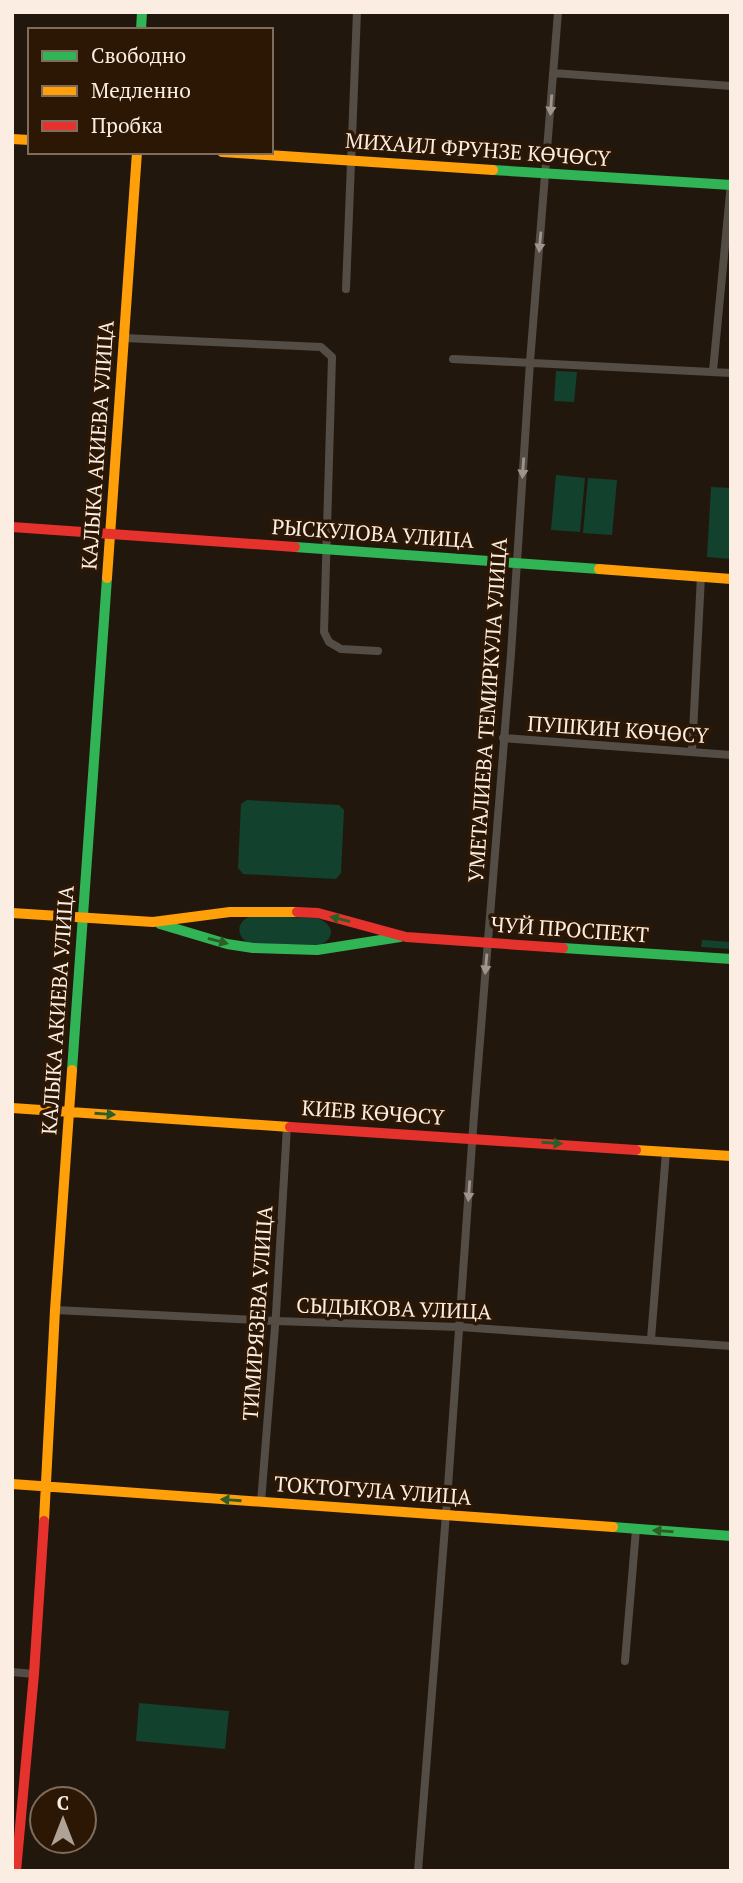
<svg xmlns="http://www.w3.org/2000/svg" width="743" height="1883" viewBox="0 0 743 1883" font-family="'PT Serif',serif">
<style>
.green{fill:#12422e}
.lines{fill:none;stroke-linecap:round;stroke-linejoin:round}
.street{stroke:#544d46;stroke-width:8}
.fast{stroke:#30b455;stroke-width:10}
.slow{stroke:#ff9f0a;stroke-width:10}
.jam{stroke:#e5322d;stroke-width:10}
.oneway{fill:#9f958c}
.oneway2{fill:#2d5e28}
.labels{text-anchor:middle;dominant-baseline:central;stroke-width:7;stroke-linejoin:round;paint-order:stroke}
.street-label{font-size:21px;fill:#fbede1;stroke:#2b1704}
</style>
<rect width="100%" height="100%" fill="#22170d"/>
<!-- green -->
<path class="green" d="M556,371L577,372L574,402L554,401Z
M556,475L585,478L580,532L551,530Z
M588,478L617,480L612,535L583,533Z
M711,487L731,488V559L707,557Z
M247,800L339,805L344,810L341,873L336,879L243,874L238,868L241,804Z
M251,916L317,918C333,924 337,937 320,945L248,943C235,935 237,921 251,916Z
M702,940L731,942V949L701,947Z
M139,1703L229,1711L225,1749L136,1741Z"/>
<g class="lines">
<!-- street -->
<path class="street" d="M553,73L731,86
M346,289L357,12
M124,338L321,347L332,357L324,632L329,642L341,649L378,651
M453,359L731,373
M713,371L731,183
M503,738L731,755
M692,752L701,576
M55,1310L275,1321L460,1327L731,1346
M651,1339L666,1152
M261,1502L276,1314L287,1126
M625,1661L636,1529
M12,1672L34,1674
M418,1871L447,1501L474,1115L511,654L530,362L558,12"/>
<!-- fast -->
<path class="fast" d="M141,30L142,12
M493,170L731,185
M295,547L599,569
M160,924L227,944L253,948L317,950L400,937
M563,948L731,959
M72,1070L107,578
M613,1527L731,1536"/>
<!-- slow -->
<path class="slow" d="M12,139L30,140
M222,152L493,170
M599,569L731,579
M107,578L137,152
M12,913L153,922L230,912H297
M12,1108L290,1127
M636,1150L731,1156
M12,1484L613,1527
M44,1521L55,1310L72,1070"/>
<!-- jam -->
<path class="jam" d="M12,527L295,547
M297,912L318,913L406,937L563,948
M290,1127L636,1150
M16,1871L34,1674L44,1521"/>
</g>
<!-- one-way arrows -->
<defs><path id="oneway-solid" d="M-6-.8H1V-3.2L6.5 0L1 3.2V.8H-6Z" transform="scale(1.75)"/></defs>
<g class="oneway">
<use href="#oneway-solid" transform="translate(551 105) rotate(94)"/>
<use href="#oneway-solid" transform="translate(540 242) rotate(95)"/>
<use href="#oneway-solid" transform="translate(523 468) rotate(94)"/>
<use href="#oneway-solid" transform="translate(486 964) rotate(95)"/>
<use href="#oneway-solid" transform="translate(469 1191) rotate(94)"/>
</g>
<g class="oneway2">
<use href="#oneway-solid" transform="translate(340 919) rotate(-166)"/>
<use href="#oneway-solid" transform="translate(218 941) rotate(15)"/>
<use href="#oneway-solid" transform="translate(105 1114) rotate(4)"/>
<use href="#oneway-solid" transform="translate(552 1143) rotate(4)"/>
<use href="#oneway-solid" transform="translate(231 1500) rotate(-176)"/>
<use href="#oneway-solid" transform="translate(663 1531) rotate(-176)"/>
</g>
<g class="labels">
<!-- street labels -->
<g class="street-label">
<text transform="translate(478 149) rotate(4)">МИХАИЛ ФРУНЗЕ КӨЧӨСҮ</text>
<text transform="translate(97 445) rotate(-86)">КАЛЫКА АКИЕВА УЛИЦА</text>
<text transform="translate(373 533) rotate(4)">РЫСКУЛОВА УЛИЦА</text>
<text transform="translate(487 710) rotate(-86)">УМЕТАЛИЕВА ТЕМИРКУЛА УЛИЦА</text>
<text transform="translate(618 729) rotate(4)">ПУШКИН КӨЧӨСҮ</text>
<text transform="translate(570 929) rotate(4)">ЧУЙ ПРОСПЕКТ</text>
<text transform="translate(57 1010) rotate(-86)">КАЛЫКА АКИЕВА УЛИЦА</text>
<text transform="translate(373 1112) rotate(4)">КИЕВ КӨЧӨСҮ</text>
<text transform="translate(394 1308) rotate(2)">СЫДЫКОВА УЛИЦА</text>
<text transform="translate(257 1313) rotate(-86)">ТИМИРЯЗЕВА УЛИЦА</text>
<text transform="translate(373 1490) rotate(4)">ТОКТОГУЛА УЛИЦА</text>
</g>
</g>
<!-- border -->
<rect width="743" height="1883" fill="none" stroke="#fbede1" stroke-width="28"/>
<!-- legend -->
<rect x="28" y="28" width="245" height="126" fill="#2b1704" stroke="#7e6d5c" stroke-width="2"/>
<rect x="42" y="51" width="35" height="10" fill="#30b455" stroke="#7e6d5c" stroke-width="2"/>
<text x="91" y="63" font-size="21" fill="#fbede1">Свободно</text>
<rect x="42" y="86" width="35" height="10" fill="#ff9f0a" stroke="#7e6d5c" stroke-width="2"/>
<text x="91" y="98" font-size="21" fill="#fbede1">Медленно</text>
<rect x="42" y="121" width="35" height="10" fill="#e5322d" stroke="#7e6d5c" stroke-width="2"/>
<text x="91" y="133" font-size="21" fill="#fbede1">Пробка</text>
<!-- north arrow -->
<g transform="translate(63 1820)"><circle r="33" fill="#2b1704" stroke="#7e6d5c" stroke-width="2"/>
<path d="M0-5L12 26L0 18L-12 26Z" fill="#afa297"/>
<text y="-10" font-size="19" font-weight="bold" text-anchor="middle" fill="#fbede1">С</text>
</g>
</svg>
